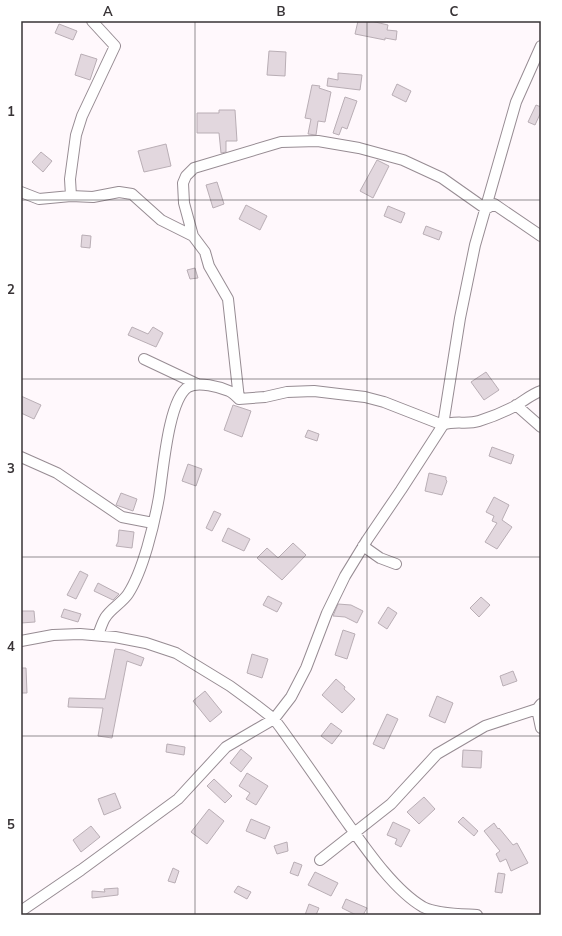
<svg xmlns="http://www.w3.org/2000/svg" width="562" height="936" viewBox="0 0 562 936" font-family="Mulish,sans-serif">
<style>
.building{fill:#e2d7de;stroke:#b9aeb5}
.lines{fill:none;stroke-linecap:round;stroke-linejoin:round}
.minor-casing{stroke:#978c93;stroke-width:12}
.minor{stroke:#fff;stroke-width:10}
.grid{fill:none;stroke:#383336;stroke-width:1;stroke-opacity:0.55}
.neatline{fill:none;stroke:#383336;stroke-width:1.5}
.grid-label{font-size:13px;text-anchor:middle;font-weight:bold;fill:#383336}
</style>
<rect width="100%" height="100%" fill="#fff8fc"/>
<!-- building -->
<path class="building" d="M358,21L370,22L371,21L388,25L387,30L397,31L396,40L385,38V40L355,34Z
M59,24L77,31L73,40L55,33Z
M269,51L286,52L285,76L267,75Z
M81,54L97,59L90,80L75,75Z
M338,73L362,75L360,90L327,86L328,78L338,80Z
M397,84L411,91L406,102L392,95Z
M312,85L320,86L319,88L331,92L325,122L318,121L316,135L308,134L311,119L305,118Z
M345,97L357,101L347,129L342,127L339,135L333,133Z
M536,105L541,107V112L535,125L528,122Z
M219,110H235L237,141H226V152L221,153L219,133H197V113H219Z
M166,144L171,166L144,172L138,151Z
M41,152L52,161L43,172L32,162Z
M377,160L389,166L373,198L360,191Z
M217,182L224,204L213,208L206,185Z
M246,205L267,216L260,230L239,219Z
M388,206L405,213L401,223L384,216Z
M426,226L442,232L439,240L423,234Z
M82,235L91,236L90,248L81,247Z
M195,268L198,278L190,279L187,270Z
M132,327L148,334L153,327L163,333L156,347L128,335Z
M486,372L499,390L484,400L471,382Z
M21,396L41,405L34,419L21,413Z
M233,405L251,411L242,437L224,430Z
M308,430L319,434L317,441L305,437Z
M492,447L514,455L511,464L489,456Z
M188,464L202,469L196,486L182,481Z
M429,473L446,477V480L447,481L442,495L425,491Z
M121,493L137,499L133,511L116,505Z
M494,497L509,505L502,520L512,527L497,549L485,542L497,523L492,521L494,516L486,512Z
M214,511L221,514L212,531L206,528Z
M228,528L250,539L244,551L222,541Z
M119,530L134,532L132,548L116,546L118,542Z
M293,543L306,555L282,580L257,558L267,548L278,558Z
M80,571L88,575L76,599L67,595Z
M98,583L119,594L113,600L94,591Z
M268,596L282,603L277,612L263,605Z
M481,597L490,605L479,617L470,608Z
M338,604L351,605L363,611L357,623L345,617L333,616Z
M388,607L397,613L387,629L378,623Z
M64,609L81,614L78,622L61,617Z
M21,611H34L35,622L21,623Z
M343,630L355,634L347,659L335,655Z
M115,649L123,650L144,658L141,666L127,661L112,738L98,736L103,708L68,707L69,698L105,699Z
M252,654L268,659L262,678L247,673Z
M21,668H26L27,693H21Z
M513,671L517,681L503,686L500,676Z
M336,679L345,687L344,689L355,699L342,713L322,695Z
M205,691L222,712L210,722L193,701Z
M437,696L453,703L445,723L429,716Z
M387,714L398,719L384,749L373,744Z
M331,723L342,731L332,744L321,736Z
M167,744L185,747L184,755L166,752Z
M241,749L252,758L241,772L230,763Z
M463,750L482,751L481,768L462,767Z
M247,773L268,786L256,805L246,799L250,793L239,786Z
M214,779L232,796L225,803L207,786Z
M115,793L121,808L104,815L98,799Z
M424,797L435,809L419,824L407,812Z
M209,809L224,821L207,844L191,832Z
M463,817L478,831L474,836L458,822Z
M251,819L270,827L265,839L246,831Z
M393,822L410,830L401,847L395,844L397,839L387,835Z
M494,823L498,829L499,828L513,845L517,843L528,863L511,871L506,859L500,862L496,854L500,851L484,831Z
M91,826L100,837L81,852L73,840Z
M287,842L288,851L277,854L274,846Z
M294,862L302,865L298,876L290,873Z
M173,868L179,871L175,883L168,881Z
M315,872L338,883L331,896L308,885Z
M498,873L505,874L502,893L495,892Z
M238,886L251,892L247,899L234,892Z
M118,888V895L92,898V891L105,892L104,889Z
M346,899L367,908L363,915H356L342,908Z
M309,904L319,908L316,915H305Z"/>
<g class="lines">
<defs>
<path id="minor" d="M21,192L39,199L71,196L93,197L119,192L132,194L161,220L193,236
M71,196L70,179L76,135L82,116L115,46L92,21
M144,359L197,384
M239,399L228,299L209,266L205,252L193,236L184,203L183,183L186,176L194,168L281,142L318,141L359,148L403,160L442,178L486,209L494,204L541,236
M516,405L541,427
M21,457L57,473L122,517L153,523
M363,546L380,558L396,564
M98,635C100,630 102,623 105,618C110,609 122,603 128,594C143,571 154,525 159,497C163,473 168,400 188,387C198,381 220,387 229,391C233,393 236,396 239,399L265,397L287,392L314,391L339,394L365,397L384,402L443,425C454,420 467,425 479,421C492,417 506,411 517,405C525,400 532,394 541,391
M21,641L53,635L80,634L115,637L146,643L176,653L230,686L256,705L274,719L280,727C301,756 321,785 341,814C362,843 392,889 423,907C437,914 461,914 477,915
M537,709L541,728
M320,860L391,804L437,754L485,726L537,709L541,704
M21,911L81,870L178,799L226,747L274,719L291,697L306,668L327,613L345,576L367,540L401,490L443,425L460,318L475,245L516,102L541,46"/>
</defs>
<!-- minor casing -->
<use href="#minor" class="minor-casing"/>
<!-- minor -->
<use href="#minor" class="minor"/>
</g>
<!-- grid -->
<path class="grid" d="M195,21V915M367,21V915M21,200H541M21,379H541M21,557H541M21,736H541"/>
<!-- border -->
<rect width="562" height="936" fill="none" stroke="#ffffff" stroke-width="44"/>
<rect x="22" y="22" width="518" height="892" class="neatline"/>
<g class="grid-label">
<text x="108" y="16">A</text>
<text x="281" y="16">B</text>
<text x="454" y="16">C</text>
<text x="11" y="116">1</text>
<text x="11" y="294">2</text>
<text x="11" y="473">3</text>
<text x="11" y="651">4</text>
<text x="11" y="829">5</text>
</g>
</svg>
